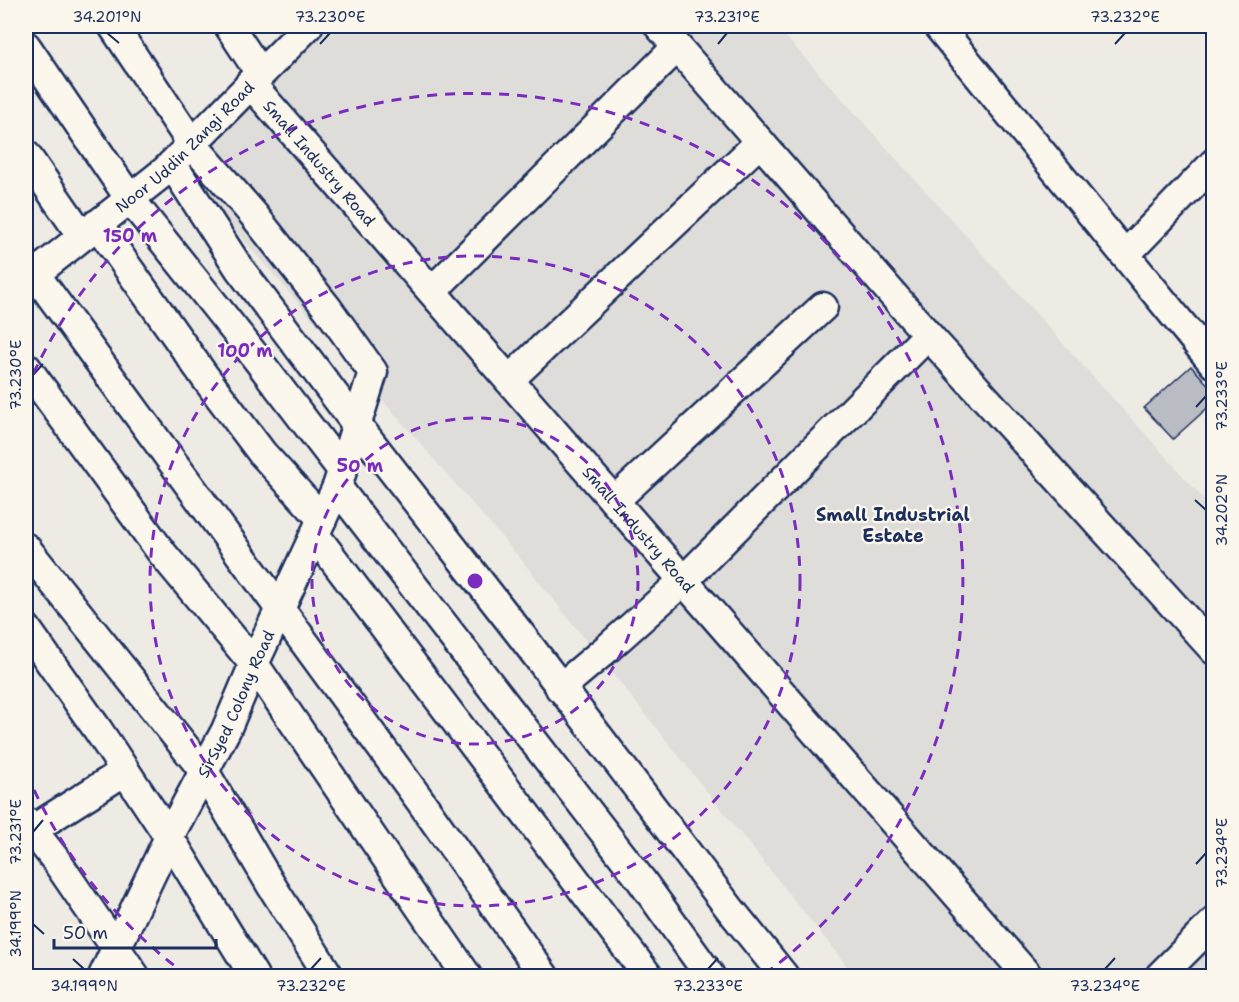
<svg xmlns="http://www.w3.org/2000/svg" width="1239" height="1002" viewBox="0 0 1239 1002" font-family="'Shantell Sans',sans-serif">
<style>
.built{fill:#deddda}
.building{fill:#b9bcc3;stroke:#1b2f5e;stroke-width:1.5}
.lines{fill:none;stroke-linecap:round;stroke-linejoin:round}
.minor-casing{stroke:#1b2f5e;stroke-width:33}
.minor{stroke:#fbf7ec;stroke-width:28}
.ticks{fill:none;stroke:#1b2f5e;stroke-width:2}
.ring{fill:none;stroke:#7b2cbf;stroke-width:3;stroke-dasharray:10 8}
.labels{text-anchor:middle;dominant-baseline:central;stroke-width:4.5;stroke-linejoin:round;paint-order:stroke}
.street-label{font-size:16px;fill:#1b2f5e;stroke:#fbf7ec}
.neighbourhood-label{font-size:18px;font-weight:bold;fill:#1b2f5e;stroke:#fbf7ec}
.centre{fill:#7b2cbf;stroke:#fbf7ec;stroke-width:3}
.ring-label{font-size:18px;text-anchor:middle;font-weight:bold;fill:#7b2cbf;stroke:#fbf7ec;stroke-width:4.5;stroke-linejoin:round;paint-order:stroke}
.neatline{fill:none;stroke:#1b2f5e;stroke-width:2}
.ticks-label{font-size:15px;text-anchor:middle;fill:#1b2f5e}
</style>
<rect width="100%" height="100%" fill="#eeebe4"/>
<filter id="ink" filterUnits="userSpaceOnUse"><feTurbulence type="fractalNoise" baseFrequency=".0167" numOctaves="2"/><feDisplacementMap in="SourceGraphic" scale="12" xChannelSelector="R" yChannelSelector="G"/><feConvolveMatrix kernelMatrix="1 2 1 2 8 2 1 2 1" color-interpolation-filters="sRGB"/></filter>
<g filter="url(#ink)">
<!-- built -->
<path class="built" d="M319,26H776L1213,509V976H855L524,563L180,167Z"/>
<!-- building -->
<path class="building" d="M1191,366L1214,391V402L1173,439L1144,408Z"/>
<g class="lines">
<defs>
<g id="minor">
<path d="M229,26L260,73"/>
<path d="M659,26L928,335L1214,650"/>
<path d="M938,26L1214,364"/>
<path d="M26,46L130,199L244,342L342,470"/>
<path id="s1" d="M250,83L1028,976"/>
<path d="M26,155L82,236"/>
<path d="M172,164L239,268L357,425L521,635L730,909L784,976"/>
<path d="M97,224L205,377L262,453L322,519"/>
<path d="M1125,255L1214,163"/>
<path d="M35,274L419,799L544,976"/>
<path id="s2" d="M26,281L165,171L308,26"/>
<path d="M432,291L677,47"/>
<path d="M26,367L162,553L254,664L467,976"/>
<path d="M509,380L760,142"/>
<path d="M337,487L641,880L710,976"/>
<path d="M614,501L823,307"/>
<path d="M315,535L648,976"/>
<path d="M26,548L204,771L271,885L329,976"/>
<path d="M26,628L98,730L169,837L254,976"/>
<path d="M560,688L610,646L683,581L928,335"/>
<path d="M26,822L55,859L135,976"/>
<path d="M32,830L125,771"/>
<path id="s3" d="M103,976L169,837L226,730L254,664L337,487L373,372L328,309L253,214L192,144L113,26"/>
<path d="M1160,976L1214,922"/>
</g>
</defs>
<!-- minor casing -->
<use href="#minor" class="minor-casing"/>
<!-- minor -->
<use href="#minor" class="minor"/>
</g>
</g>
<!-- ticks -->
<path class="ticks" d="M107,33L119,43M320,44L330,33M718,44L727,33M1115,44L1125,33M33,375L43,364M1196,407L1206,396M1195,500L1206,510M33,832L43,820M1196,864L1206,853M33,924L44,934M73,959L84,969M311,969L321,958M708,969L718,958M1105,969L1115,958"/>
<!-- distance rings -->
<g class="ring">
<circle cx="475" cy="581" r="163"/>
<circle cx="475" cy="581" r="325"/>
<path d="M188 976A488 488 0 0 1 26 772M26 390A488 488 0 1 1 762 976"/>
</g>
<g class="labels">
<!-- street labels -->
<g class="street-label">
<text stroke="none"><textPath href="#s2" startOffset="208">Noor Uddin Zangi Road</textPath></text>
<text stroke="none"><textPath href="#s1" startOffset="106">Small Industry Road</textPath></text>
<text stroke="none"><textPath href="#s1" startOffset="592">Small Industry Road</textPath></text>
<text stroke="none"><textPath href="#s3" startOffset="303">SirSyed Colony Road</textPath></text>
</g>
<!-- neighbourhood labels -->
<g class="neighbourhood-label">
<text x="893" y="515">Small Industrial<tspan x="893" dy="21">Estate</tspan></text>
</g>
</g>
<circle cx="475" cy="581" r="9" class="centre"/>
<g class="ring-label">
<text x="130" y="242">150 m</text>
<text x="245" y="357">100 m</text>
<text x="360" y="472">50 m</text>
</g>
<!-- margin -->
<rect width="1239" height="1002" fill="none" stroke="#fbf7ec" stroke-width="66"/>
<!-- scale -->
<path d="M54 939v9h162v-9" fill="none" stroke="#1b2f5e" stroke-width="3"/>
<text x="63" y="939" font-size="18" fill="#1b2f5e" stroke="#fbf7ec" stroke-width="4.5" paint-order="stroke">50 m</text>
<rect x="33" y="33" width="1173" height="936" class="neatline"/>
<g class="ticks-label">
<text x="107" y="22">34.201°N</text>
<text x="330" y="22">73.230°E</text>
<text x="727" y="22">73.231°E</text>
<text x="1125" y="22">73.232°E</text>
<text transform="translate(16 375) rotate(-90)" y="5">73.230°E</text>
<text transform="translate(1222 396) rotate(-90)" y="5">73.233°E</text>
<text transform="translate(1222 510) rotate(-90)" y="5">34.202°N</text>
<text transform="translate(16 832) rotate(-90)" y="5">73.231°E</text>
<text transform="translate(1222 853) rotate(-90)" y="5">73.234°E</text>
<text transform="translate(16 924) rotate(-90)" y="5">34.199°N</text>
<text x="84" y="991">34.199°N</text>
<text x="311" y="991">73.232°E</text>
<text x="708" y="991">73.233°E</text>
<text x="1105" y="991">73.234°E</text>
</g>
</svg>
